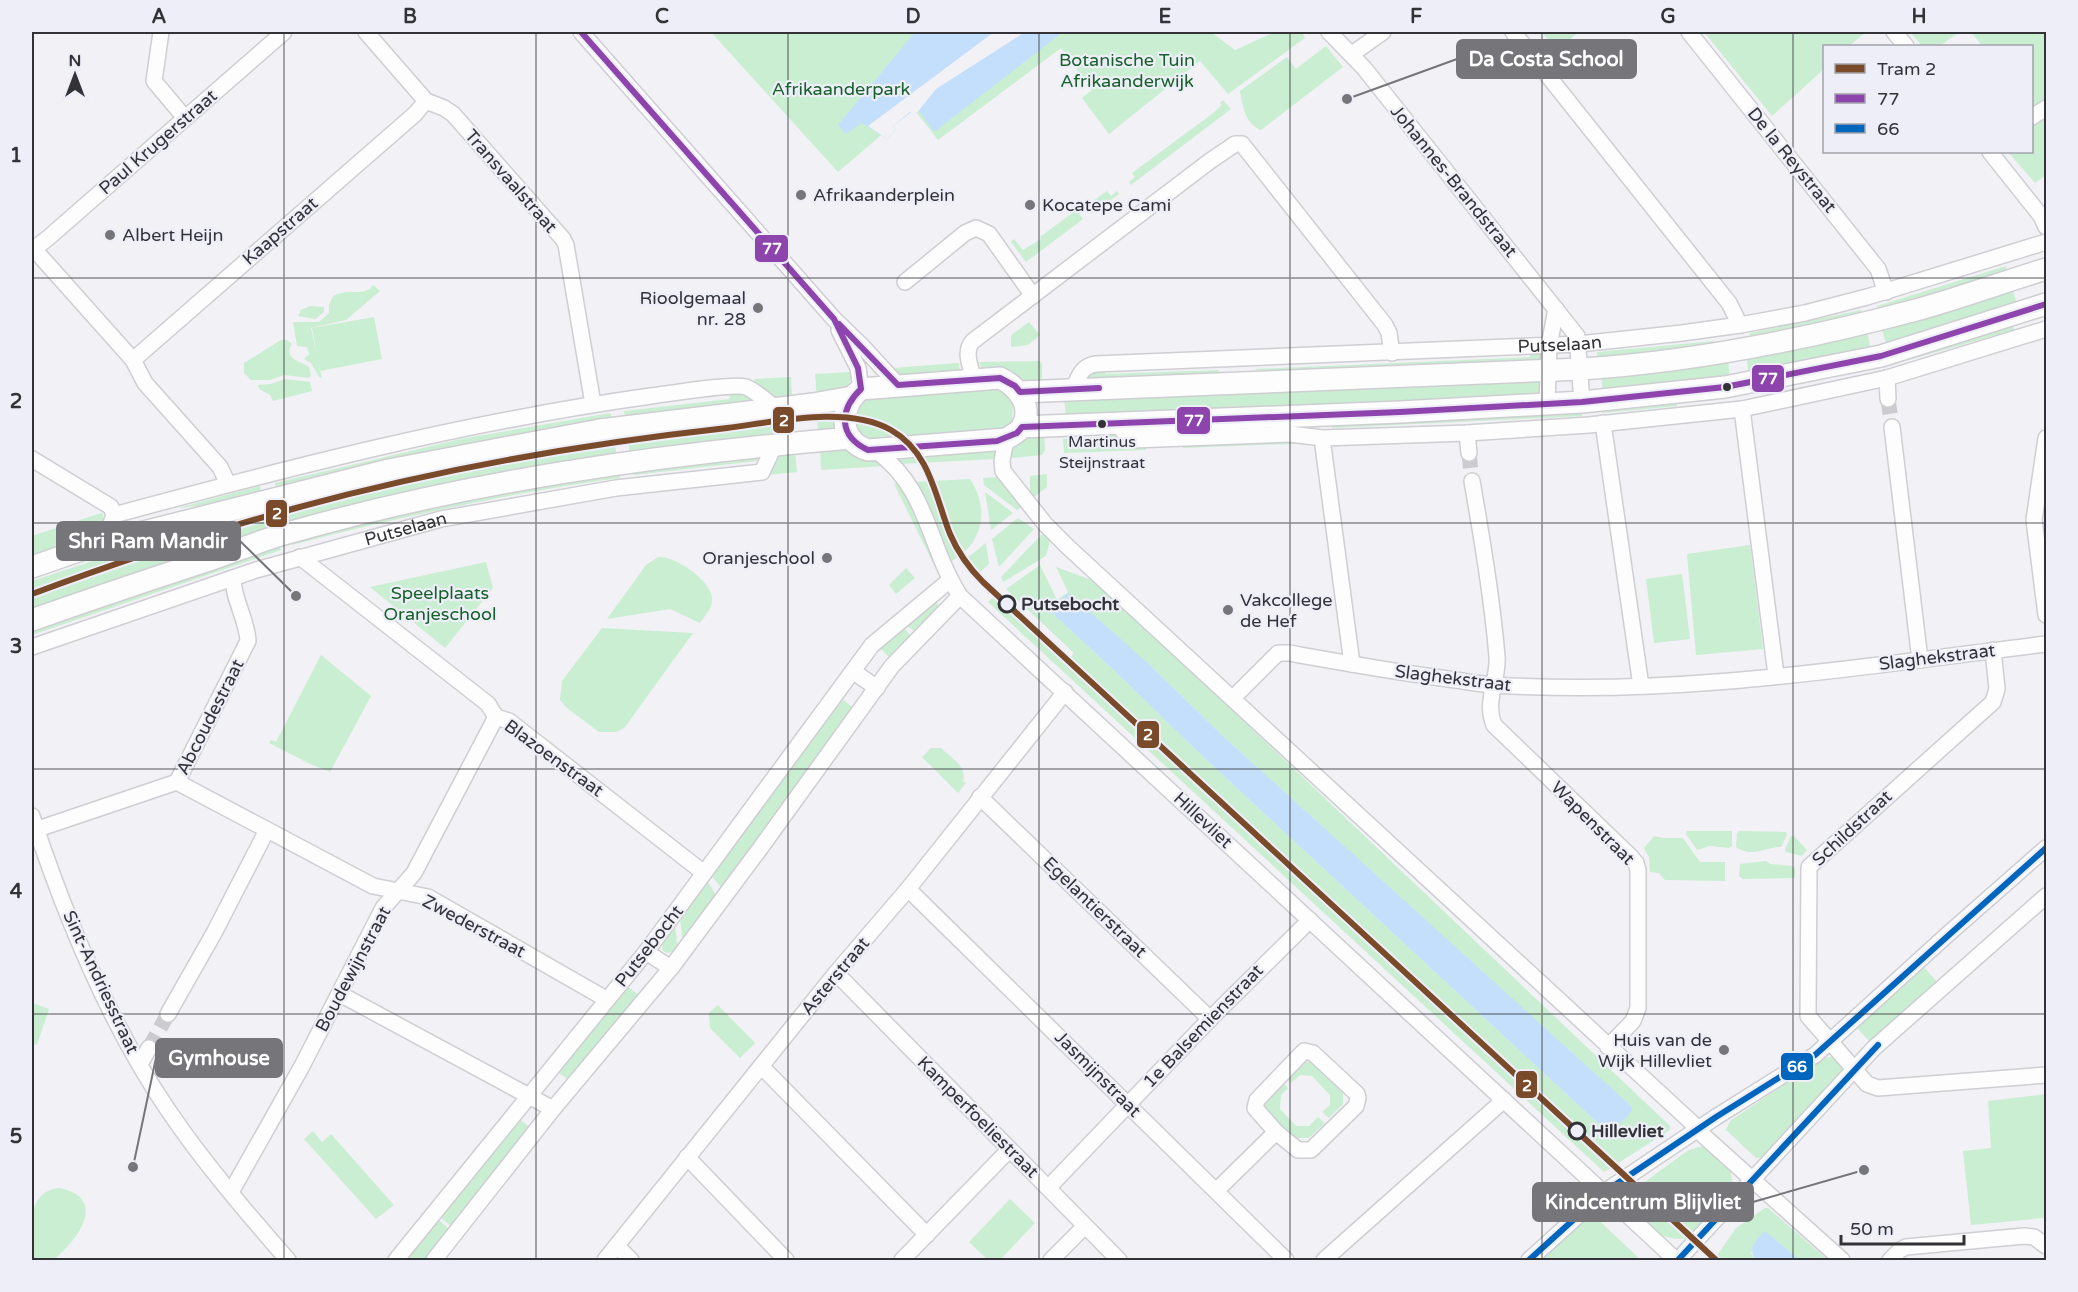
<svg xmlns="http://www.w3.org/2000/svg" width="2078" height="1292" viewBox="0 0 2078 1292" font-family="'Varela Round',sans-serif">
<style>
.green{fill:#caeed1;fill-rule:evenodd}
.water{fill:#c4dffb}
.pier{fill:#f1f1f6}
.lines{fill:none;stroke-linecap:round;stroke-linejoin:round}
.street-tunnel{stroke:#cbcbd0;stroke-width:15;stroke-dasharray:15 8;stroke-linecap:butt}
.street-casing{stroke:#ceced3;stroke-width:18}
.secondary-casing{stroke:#ceced3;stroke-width:24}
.street{stroke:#fdfdfe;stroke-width:15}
.secondary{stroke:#fdfdfe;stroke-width:21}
.bus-1-casing{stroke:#eeeef9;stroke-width:10}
.bus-2-casing{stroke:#eeeef9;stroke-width:10}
.bus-1{stroke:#8e44ad;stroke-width:6}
.bus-2{stroke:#0065bd;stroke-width:6}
.tram-1-casing{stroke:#eeeef9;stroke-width:10}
.tram-1{stroke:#7a4b2a;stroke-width:6}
.grid{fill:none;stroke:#323237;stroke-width:1.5;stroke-opacity:0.55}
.poi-dot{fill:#75757a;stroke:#eeeef9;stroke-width:2}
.bus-dot{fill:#323237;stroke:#eeeef9;stroke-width:2}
.stop-dot{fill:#eeeef9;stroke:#323237;stroke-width:3}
.labels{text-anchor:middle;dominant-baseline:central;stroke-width:4.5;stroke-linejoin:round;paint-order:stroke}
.bus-label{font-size:16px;fill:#323237;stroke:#eeeef9}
.park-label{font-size:18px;fill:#16612a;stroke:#eeeef9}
.street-label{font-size:18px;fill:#323237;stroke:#eeeef9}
.poi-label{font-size:18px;fill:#323237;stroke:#eeeef9;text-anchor:start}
.stop-label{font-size:18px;font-weight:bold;fill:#323237;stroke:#eeeef9;text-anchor:start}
.leader{fill:none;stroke:#75757a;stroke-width:2}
.callout-dot{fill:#75757a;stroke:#eeeef9;stroke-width:2}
.callout{fill:#75757a;stroke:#75757a;stroke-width:2}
.callout-label{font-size:20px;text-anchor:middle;font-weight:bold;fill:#fff}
.line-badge{stroke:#eeeef9;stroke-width:2}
.badge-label{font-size:16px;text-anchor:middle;font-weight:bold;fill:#fff}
.neatline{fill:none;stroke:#323237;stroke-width:2}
.grid-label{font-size:20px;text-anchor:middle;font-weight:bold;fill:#323237}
</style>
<rect width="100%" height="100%" fill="#f1f1f6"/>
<!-- green -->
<path class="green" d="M711,32H1211L1235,50L1275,32H1302L1305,38L1228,94L1200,61L1109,134L1082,98L1092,90L1061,48L938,140L913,108L838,172Z
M1542,32H1579L1556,50Z
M1704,32H1866L1849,46H1824V69L1772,116Z
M1910,32H1959L1940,46H1922Z
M1971,32H2046V175L2035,183L2008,152H2032V46H1982Z
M1326,46L1343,67L1261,130C1246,125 1242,105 1240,91L1287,57L1296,69Z
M1223,100L1231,109L1131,185L1129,182L1135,177L1132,173L1212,114L1222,105L1220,103Z
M1107,191L1111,196L1117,191L1119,194L1091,214L1086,206Z
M1075,211H1077L1083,219L1026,262L1011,242L1014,239L1023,250L1041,239L1040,237Z
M2006,266L2007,272L1879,311L1877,306Z
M373,285L380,291L346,320L311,328L322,378L319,377L311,363L304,359L309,354L307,347L297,346L293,322H319L329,313V305L333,296C349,287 365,298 373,285Z
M2012,285L2018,309L1887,348L1881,325Z
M310,306L324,307V312L315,319L298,316L301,310Z
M1861,310L1862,316L1800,330L1798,326L1750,336V333Z
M374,317L382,359L320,371L312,328Z
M1029,322L1040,335L1028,345L1011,347V335Z
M2013,324L2014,330L1891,365L1890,360Z
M1867,330L1871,352L1749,375L1746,355Z
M281,340H287L292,344C283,359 300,361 309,367L311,375L309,378L284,375L270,380H251L244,373V363Z
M1714,341V345L1598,361L1597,352Z
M1530,351H1540V364L1266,375L1265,371L1256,370V369L1530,357Z
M1728,359L1730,382L1603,395L1601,373Z
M1040,361L1042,364V381L1024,384L983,373L979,362Z
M959,363L960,373L902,376L891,368Z
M1105,369V374L1219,370L1218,377L1086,381L1092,373Z
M852,372V377L847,387L817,399L815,374Z
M1542,375V401L1066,419L1064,396Z
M791,377L792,397L775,403L755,387L754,379Z
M285,379L310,382L312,391L273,401L270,395L259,389L258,385L271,384Z
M992,387L1007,392L1013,403L1012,422L1004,430L885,443L863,438L855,429V405L864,398Z
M739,391L756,402L625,417L624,411L730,399L729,392Z
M1677,401V406L1602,413V406Z
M836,409L839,433L818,434L817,410Z
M1582,411V416L1332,428V424Z
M610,413L612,419L277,492L275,483L461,439Z
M793,413L795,436L630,455L627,432Z
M1044,430L1045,450L1042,455L1011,458C1013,439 1029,436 1044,430Z
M1114,430L1125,445L1146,446V450L1064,453L1063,439L1109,437L1110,431Z
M613,434L617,457L286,528L279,503Z
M1292,439L1313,443L1183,448V443Z
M844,445L871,457L885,466L821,470L820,446Z
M997,447L994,459L900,464L890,453Z
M795,451L797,472L767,475L778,452Z
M762,454L757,461L634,475V469Z
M619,472L620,478C509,493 400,517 292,545L291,540L430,506Z
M1047,474V487L1034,497L1030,492V476Z
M1001,477L1023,506L1017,510L984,485L983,478Z
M970,479C984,500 986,525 970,546C964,553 955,559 948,564L915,482Z
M904,483L940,571L938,573L894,484Z
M260,486L261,493L215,504L178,508Z
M985,492L1013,513L991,530Z
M265,507L272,531L32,614V581L135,547Z
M101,513L103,514V522L96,533L32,556V536Z
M1018,518L1034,529L999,567L992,539Z
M1045,531L1051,537L1046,556L1003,582L1001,577Z
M986,543L989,564L980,572L967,558Z
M279,545L281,550L32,635V630Z
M1750,545L1763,649L1696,655L1687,554Z
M658,557C674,555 711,580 712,598C713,608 705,615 700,623L670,609L607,619L646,565Z
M486,562L493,588L445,648L370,587Z
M1040,565L1057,600L1068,592L1056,567L1097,582L1670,1126V1130L1604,1172L988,602L999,592L1070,658L1074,653L1006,589ZM1051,606L1152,667L1225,738L1630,1106L1632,1110L1610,1129L1603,1128L1197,751L1121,677L1051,612Z
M906,568L915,578L896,594L889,585Z
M1682,574L1690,639L1654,643L1646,579Z
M936,602L940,607L915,632L906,625Z
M602,628L693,633L625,727L617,732H599L567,708L560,700L562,681Z
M904,628L912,637L890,658L879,647Z
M321,655L371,696L330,772L308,763L269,743L271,740L276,742Z
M842,699L855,709L723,890L710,874L839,700Z
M931,748H941C950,757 968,767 963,781L966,783L958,793L922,757Z
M1687,831H1732V846L1729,848L1710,846L1697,850L1686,834Z
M1739,831L1786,832L1787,835L1781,847C1766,847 1751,858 1736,847L1737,834Z
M1654,836L1664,838H1683L1700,862H1725V881L1665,880L1659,873L1650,872L1649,857L1644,848Z
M1791,836H1794L1807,850L1802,856L1786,852L1785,849Z
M1766,861L1770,864L1793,866L1795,868V878L1743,879L1739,876L1740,864Z
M707,880L717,897L683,943L680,918Z
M675,926L678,950L667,953L662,950L663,940Z
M1922,965L1939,984L1872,1044L1854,1025Z
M626,986L642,997L571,1081L557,1072Z
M32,1003L49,1009L37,1045L32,1043Z
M718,1005L755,1043L740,1058L710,1028L709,1013Z
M1830,1057C1840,1058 1844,1062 1845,1071L1766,1157L1756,1158L1726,1130L1730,1121L1823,1058Z
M1300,1062H1313L1343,1091V1104L1329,1118L1322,1112L1330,1105V1095L1312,1076L1300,1075L1291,1083L1286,1077Z
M1281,1081L1288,1088L1281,1095L1280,1109L1296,1126H1309L1318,1117L1325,1123L1309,1138H1293L1265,1111V1098Z
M2046,1094L2045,1217L2043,1218L1971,1225L1963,1151L1991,1148L1988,1101Z
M520,1120L531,1128L455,1225L451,1226L441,1218V1214L516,1121Z
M313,1131L322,1142L331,1134L394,1205L376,1219L304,1139Z
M1699,1147L1707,1148L1730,1168L1733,1186L1732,1190L1686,1239C1680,1239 1673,1239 1667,1237C1647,1231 1623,1207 1638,1187L1687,1151Z
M59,1188C109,1198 78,1240 53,1260H32C31,1235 24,1192 59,1188Z
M1010,1199L1035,1223L1000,1260H988L969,1242Z
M1765,1208H1768L1828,1260H1800L1765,1231L1751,1253L1756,1260H1714L1736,1228Z
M1592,1214L1641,1260H1539Z
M440,1221L449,1229L427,1260H404L436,1222Z"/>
<!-- water -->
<path class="water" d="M915,32H1063L934,132L919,111L916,114L913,111L893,126L896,130L887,139L862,123L846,134L838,125Z
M1069,593L1152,667L1225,738L1631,1106L1632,1110C1626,1120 1615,1129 1603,1128L1197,751L1121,677L1051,612V606Z
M1765,1231L1800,1260H1756C1747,1248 1755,1241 1765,1231Z"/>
<!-- pier -->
<path class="pier" d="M994,32H1025L936,89L916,114L910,112L893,126L896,130L887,139L868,126Z"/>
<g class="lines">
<!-- street-tunnel -->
<path class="street-tunnel" d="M1888,399L1892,427
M1469,453L1472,481
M149,1048L168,1014"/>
<defs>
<g id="street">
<path d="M161,32L154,81L185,118"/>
<path d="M366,32L426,101L444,108L453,114L563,239L566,245L593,404"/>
<path d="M581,32L834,319L863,347L898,385"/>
<path d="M1329,32L1364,68L1577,336L1582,402"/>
<path d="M1513,32L1729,303L1740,325"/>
<path d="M1689,32L1878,269L1886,292"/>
<path d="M1894,32L1906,46"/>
<path d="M1352,54L1383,32"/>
<path d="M2032,117L2046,108"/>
<path d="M1990,152L2041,216L2046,227"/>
<path d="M32,249H34L48,238L284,32"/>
<path d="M34,249L133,360L145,383L220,467L228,484"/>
<path d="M905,282L965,233L976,228L989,234L1033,296"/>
<path d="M839,330L858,368L861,389"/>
<path d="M133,360L415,114L426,101"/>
<path d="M1887,378L1888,399"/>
<path d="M974,380C971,368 963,351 973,341L1210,161L1235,144H1242L1385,325L1389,333L1392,353"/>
<path id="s1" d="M1073,389C1079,377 1081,366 1096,364L1579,344L1682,333L1740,325L1805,313L1867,297L2046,242"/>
<path d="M1547,404L1549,346L1556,309"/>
<path d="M1742,409L1776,675"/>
<path d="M1118,423L1126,436L1133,440L1290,434L1322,438L1467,433L1589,425L1742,409L1887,378L2046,329"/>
<path d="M1603,423L1641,686"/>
<path d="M1892,427L1920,660"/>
<path d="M1467,433L1469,453"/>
<path d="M1322,438L1352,664"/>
<path d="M2046,438L2034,520L2046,615"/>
<path d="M1006,439L1002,461L1003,471L1045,524L1068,547L1690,1121L1705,1137L1842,1260"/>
<path d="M875,450C929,489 927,544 960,596L1676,1260"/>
<path d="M32,459L111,507L114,515L104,542"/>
<path d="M1472,481C1482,539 1492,598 1497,656C1499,679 1484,702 1494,725L1630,856L1636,863L1638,870V1008L1633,1021L1608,1047"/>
<path d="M114,515C291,467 469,421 651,396C668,394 733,383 746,387C756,391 767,402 776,408"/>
<path d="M300,557L488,704L496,717L509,721L704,873"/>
<path id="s2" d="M32,647L256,570L441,519L616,488L762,472L775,444"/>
<path d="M1993,650L1997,689L1993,702L1809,867L1808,1016L1867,1084L1878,1088L2046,1075"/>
<path d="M854,672L877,688"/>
<path d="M1233,698L1278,653H1289C1340,662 1390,671 1441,678C1459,680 1477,684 1495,685C1678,697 1865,666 2046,644"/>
<path d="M177,782L373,886L428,897L606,999"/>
<path d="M980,797L1210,1019"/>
<path d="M32,816C65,916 108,1022 168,1110C204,1163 246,1212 288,1260"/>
<path d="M32,831L177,782L248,641C247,619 233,600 233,578"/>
<path d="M908,889L1286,1260"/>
<path d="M646,952L671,968"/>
<path d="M836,973L1119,1260"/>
<path d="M340,994L553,1109"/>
<path d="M168,1014L214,933L267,830"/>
<path d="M1304,1051L1313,1053L1357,1094L1358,1098L1356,1106L1311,1150H1298L1276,1132L1255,1108L1257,1100Z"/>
<path d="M140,1064L149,1048"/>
<path d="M761,1066L927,1235"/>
<path d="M687,1157L786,1260"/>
<path d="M1049,1187L1210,1019L1310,920"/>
<path d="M1216,1191L1276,1132"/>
<path d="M231,1192L302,1066L383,908L414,873L496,717"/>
<path d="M617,1246L631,1260"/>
<path d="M396,1260L646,952L872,645L950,580"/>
<path d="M434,1260L553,1109L671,968L759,850L892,666L960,596"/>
<path d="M605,1260L836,973L908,889L1065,692"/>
<path d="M902,1260L1009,1150"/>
<path d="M1051,1260L1085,1226"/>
<path d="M1324,1260L1504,1100"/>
<path d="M1529,1260L1603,1193L1716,1117L1815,1055L1947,935L2046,848"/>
<path d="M1678,1260L1874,1048L2046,896"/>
<path d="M1890,1260L1900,1250L1906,1247L2024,1236L2034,1237L2046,1246"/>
</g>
<path id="secondary" d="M1000,378C1017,386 1034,406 1022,427C1019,432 1012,435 1006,439L868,450C838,441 839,406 861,389Z
M1020,392L1581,369C1694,362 1807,339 1916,310C1960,298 2003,282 2046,269
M1022,427L1400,412L1582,402L1725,387L1881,356L2046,304
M32,567L104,542L389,470L600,430L813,404L852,397
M32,620C91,599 151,579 212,559C236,551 260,541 284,534C469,481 660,454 851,438"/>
</defs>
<!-- street casing -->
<use href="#street" class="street-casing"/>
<!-- secondary casing -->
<use href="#secondary" class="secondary-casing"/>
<!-- street -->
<use href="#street" class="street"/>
<!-- secondary -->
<use href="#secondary" class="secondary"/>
<defs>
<path id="bus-1" d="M581,32L834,319L858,368L861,389C839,410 838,436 868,450L997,441L1017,433L1022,427L1400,412L1582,402L1725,387L1881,356L2046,304
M839,324L898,385L1000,378L1015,386L1020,392L1099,388"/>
<path id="bus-2" d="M1529,1260L1603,1193L1716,1117L1815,1055L2046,848
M1678,1260L1878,1045"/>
</defs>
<!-- bus-1 casing -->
<use href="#bus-1" class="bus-1-casing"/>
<!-- bus-2 casing -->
<use href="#bus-2" class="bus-2-casing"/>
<!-- bus-1 -->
<use href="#bus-1" class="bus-1"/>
<!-- bus-2 -->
<use href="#bus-2" class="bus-2"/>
<defs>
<path id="tram-1" d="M32,594C119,562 207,532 296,508C438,469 582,444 727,428C775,422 847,405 891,430C930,452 935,496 950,534C958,553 969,568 983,582L1716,1260"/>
</defs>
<!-- tram-1 casing -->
<use href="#tram-1" class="tram-1-casing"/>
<!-- tram-1 -->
<use href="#tram-1" class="tram-1"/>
</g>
<!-- grid -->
<path class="grid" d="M284,32V1260M536,32V1260M788,32V1260M1039,32V1260M1290,32V1260M1542,32V1260M1793,32V1260M32,278H2046M32,523H2046M32,769H2046M32,1014H2046"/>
<!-- markers -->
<g class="poi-dot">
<circle cx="801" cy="195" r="6"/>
<circle cx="1030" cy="205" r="6"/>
<circle cx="110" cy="235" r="6"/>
<circle cx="758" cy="308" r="6"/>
<circle cx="827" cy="558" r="6"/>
<circle cx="1228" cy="610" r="6"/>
<circle cx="1724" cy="1050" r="6"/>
</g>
<g class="bus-dot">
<circle cx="1727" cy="387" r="5"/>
<circle cx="1102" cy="424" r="5"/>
</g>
<g class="stop-dot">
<circle cx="1007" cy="604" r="8"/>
<circle cx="1577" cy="1131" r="8"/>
</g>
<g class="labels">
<!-- bus labels -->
<g class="bus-label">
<text x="1102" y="442">Martinus<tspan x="1102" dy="21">Steijnstraat</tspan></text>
</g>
<!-- park labels -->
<g class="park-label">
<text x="1127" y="60">Botanische Tuin<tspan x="1127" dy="21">Afrikaanderwijk</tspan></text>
<text x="841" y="89">Afrikaanderpark</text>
<text x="440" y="593">Speelplaats<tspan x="440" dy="21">Oranjeschool</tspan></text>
</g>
<!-- street labels -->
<g class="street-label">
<text transform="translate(158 142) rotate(-41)">Paul Krugerstraat</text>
<text transform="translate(1792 160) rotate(51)">De la Reystraat</text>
<text transform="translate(511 181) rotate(49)">Transvaalstraat</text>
<text transform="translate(1454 181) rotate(51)">Johannes-Brandstraat</text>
<text transform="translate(280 231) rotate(-41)">Kaapstraat</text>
<text stroke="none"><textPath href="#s1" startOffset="500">Putselaan</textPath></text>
<text stroke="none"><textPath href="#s2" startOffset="392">Putselaan</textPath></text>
<text transform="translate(1937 657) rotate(-7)">Slaghekstraat</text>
<text transform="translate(1453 678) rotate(7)">Slaghekstraat</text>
<text transform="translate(210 717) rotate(-63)">Abcoudestraat</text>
<text transform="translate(554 758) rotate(36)">Blazoenstraat</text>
<text transform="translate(1203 820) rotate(43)">Hillevliet</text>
<text transform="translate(1593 823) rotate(45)">Wapenstraat</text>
<text transform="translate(1852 828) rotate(-43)">Schildstraat</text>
<text transform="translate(1095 907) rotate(44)">Egelantierstraat</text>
<text transform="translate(474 926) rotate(28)">Zwederstraat</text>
<text transform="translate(649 946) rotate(-52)">Putsebocht</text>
<text transform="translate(353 969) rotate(-62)">Boudewijnstraat</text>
<text transform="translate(835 976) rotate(-50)">Asterstraat</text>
<text transform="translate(101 982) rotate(65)">Sint-Andriesstraat</text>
<text transform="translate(1203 1026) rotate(-46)">1e Balsemienstraat</text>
<text transform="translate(1098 1074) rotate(45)">Jasmijnstraat</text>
<text transform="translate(978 1117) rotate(45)">Kamperfoeliestraat</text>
</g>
<!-- poi labels -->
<g class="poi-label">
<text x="813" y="195">Afrikaanderplein</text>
<text x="1042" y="205">Kocatepe Cami</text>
<text x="122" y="235">Albert Heijn</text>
<text x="746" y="298" text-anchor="end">Rioolgemaal<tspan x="746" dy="21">nr. 28</tspan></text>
<text x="815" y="558" text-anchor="end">Oranjeschool</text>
<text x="1240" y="600">Vakcollege<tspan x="1240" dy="21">de Hef</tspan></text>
<text x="1712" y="1040" text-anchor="end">Huis van de<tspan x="1712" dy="21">Wijk Hillevliet</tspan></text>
</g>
<!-- stop labels -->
<g class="stop-label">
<text x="1021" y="604">Putsebocht</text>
<text x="1591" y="1131">Hillevliet</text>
</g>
</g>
<!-- callouts -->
<path class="leader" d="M1347 99L1457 59M296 596L240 541M133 1167L156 1058M1864 1170L1753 1202"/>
<g class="callout-dot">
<circle cx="1347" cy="99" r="6"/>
<circle cx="296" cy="596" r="6"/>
<circle cx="133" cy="1167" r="6"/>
<circle cx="1864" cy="1170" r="6"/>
</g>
<g class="callout">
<rect x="1457" y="40" width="179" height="38" rx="6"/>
<rect x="57" y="522" width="183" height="38" rx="6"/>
<rect x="156" y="1039" width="126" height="38" rx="6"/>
<rect x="1533" y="1183" width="220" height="38" rx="6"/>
</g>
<g class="callout-label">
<text x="1546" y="66">Da Costa School</text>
<text x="148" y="548">Shri Ram Mandir</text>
<text x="219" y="1065">Gymhouse</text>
<text x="1643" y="1209">Kindcentrum Blijvliet</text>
</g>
<g class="line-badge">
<rect x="754" y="234" width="35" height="29" rx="6" fill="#8e44ad"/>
<rect x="1751" y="364" width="34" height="29" rx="6" fill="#8e44ad"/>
<rect x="772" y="406" width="23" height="28" rx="6" fill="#7a4b2a"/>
<rect x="1176" y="406" width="35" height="29" rx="6" fill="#8e44ad"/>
<rect x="265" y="499" width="23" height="29" rx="6" fill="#7a4b2a"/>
<rect x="1136" y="720" width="24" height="29" rx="6" fill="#7a4b2a"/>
<rect x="1780" y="1052" width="34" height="29" rx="6" fill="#0065bd"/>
<rect x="1515" y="1070" width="23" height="29" rx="6" fill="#7a4b2a"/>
</g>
<g class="badge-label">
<text x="772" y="254">77</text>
<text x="1768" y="384">77</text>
<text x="784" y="426">2</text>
<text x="1194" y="426">77</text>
<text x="277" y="519">2</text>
<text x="1148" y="740">2</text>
<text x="1797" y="1072">66</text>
<text x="1527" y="1091">2</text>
</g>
<!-- border -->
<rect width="2078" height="1292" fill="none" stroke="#eeeef9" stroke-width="66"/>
<!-- legend -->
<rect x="1823" y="45" width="210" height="108" fill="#eeeef9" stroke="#a3a3ab" stroke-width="1.5"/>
<rect x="1835" y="64" width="30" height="9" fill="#7a4b2a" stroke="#a3a3ab" stroke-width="1.5"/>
<text x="1877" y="75" font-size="18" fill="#323237">Tram 2</text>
<rect x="1835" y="94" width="30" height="9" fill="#8e44ad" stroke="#a3a3ab" stroke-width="1.5"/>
<text x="1877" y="105" font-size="18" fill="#323237">77</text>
<rect x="1835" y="124" width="30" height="9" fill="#0065bd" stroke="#a3a3ab" stroke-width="1.5"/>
<text x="1877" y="135" font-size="18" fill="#323237">66</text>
<!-- north arrow -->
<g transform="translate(75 75)" stroke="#eeeef9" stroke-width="4.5" paint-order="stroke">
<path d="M0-4.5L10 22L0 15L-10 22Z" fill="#323237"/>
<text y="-9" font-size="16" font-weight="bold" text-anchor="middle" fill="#323237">N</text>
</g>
<!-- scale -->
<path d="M1841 1235v9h123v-9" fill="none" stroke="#323237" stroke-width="3"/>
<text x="1850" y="1235" font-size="18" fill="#323237" stroke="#eeeef9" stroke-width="4.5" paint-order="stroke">50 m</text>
<rect x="33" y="33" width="2012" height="1226" class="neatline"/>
<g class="grid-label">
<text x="159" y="23">A</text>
<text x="410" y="23">B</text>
<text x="662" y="23">C</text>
<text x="913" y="23">D</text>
<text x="1165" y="23">E</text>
<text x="1416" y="23">F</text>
<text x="1668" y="23">G</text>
<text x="1919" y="23">H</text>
<text x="16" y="162">1</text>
<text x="16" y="408">2</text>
<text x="16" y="653">3</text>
<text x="16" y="898">4</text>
<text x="16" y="1143">5</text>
</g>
</svg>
